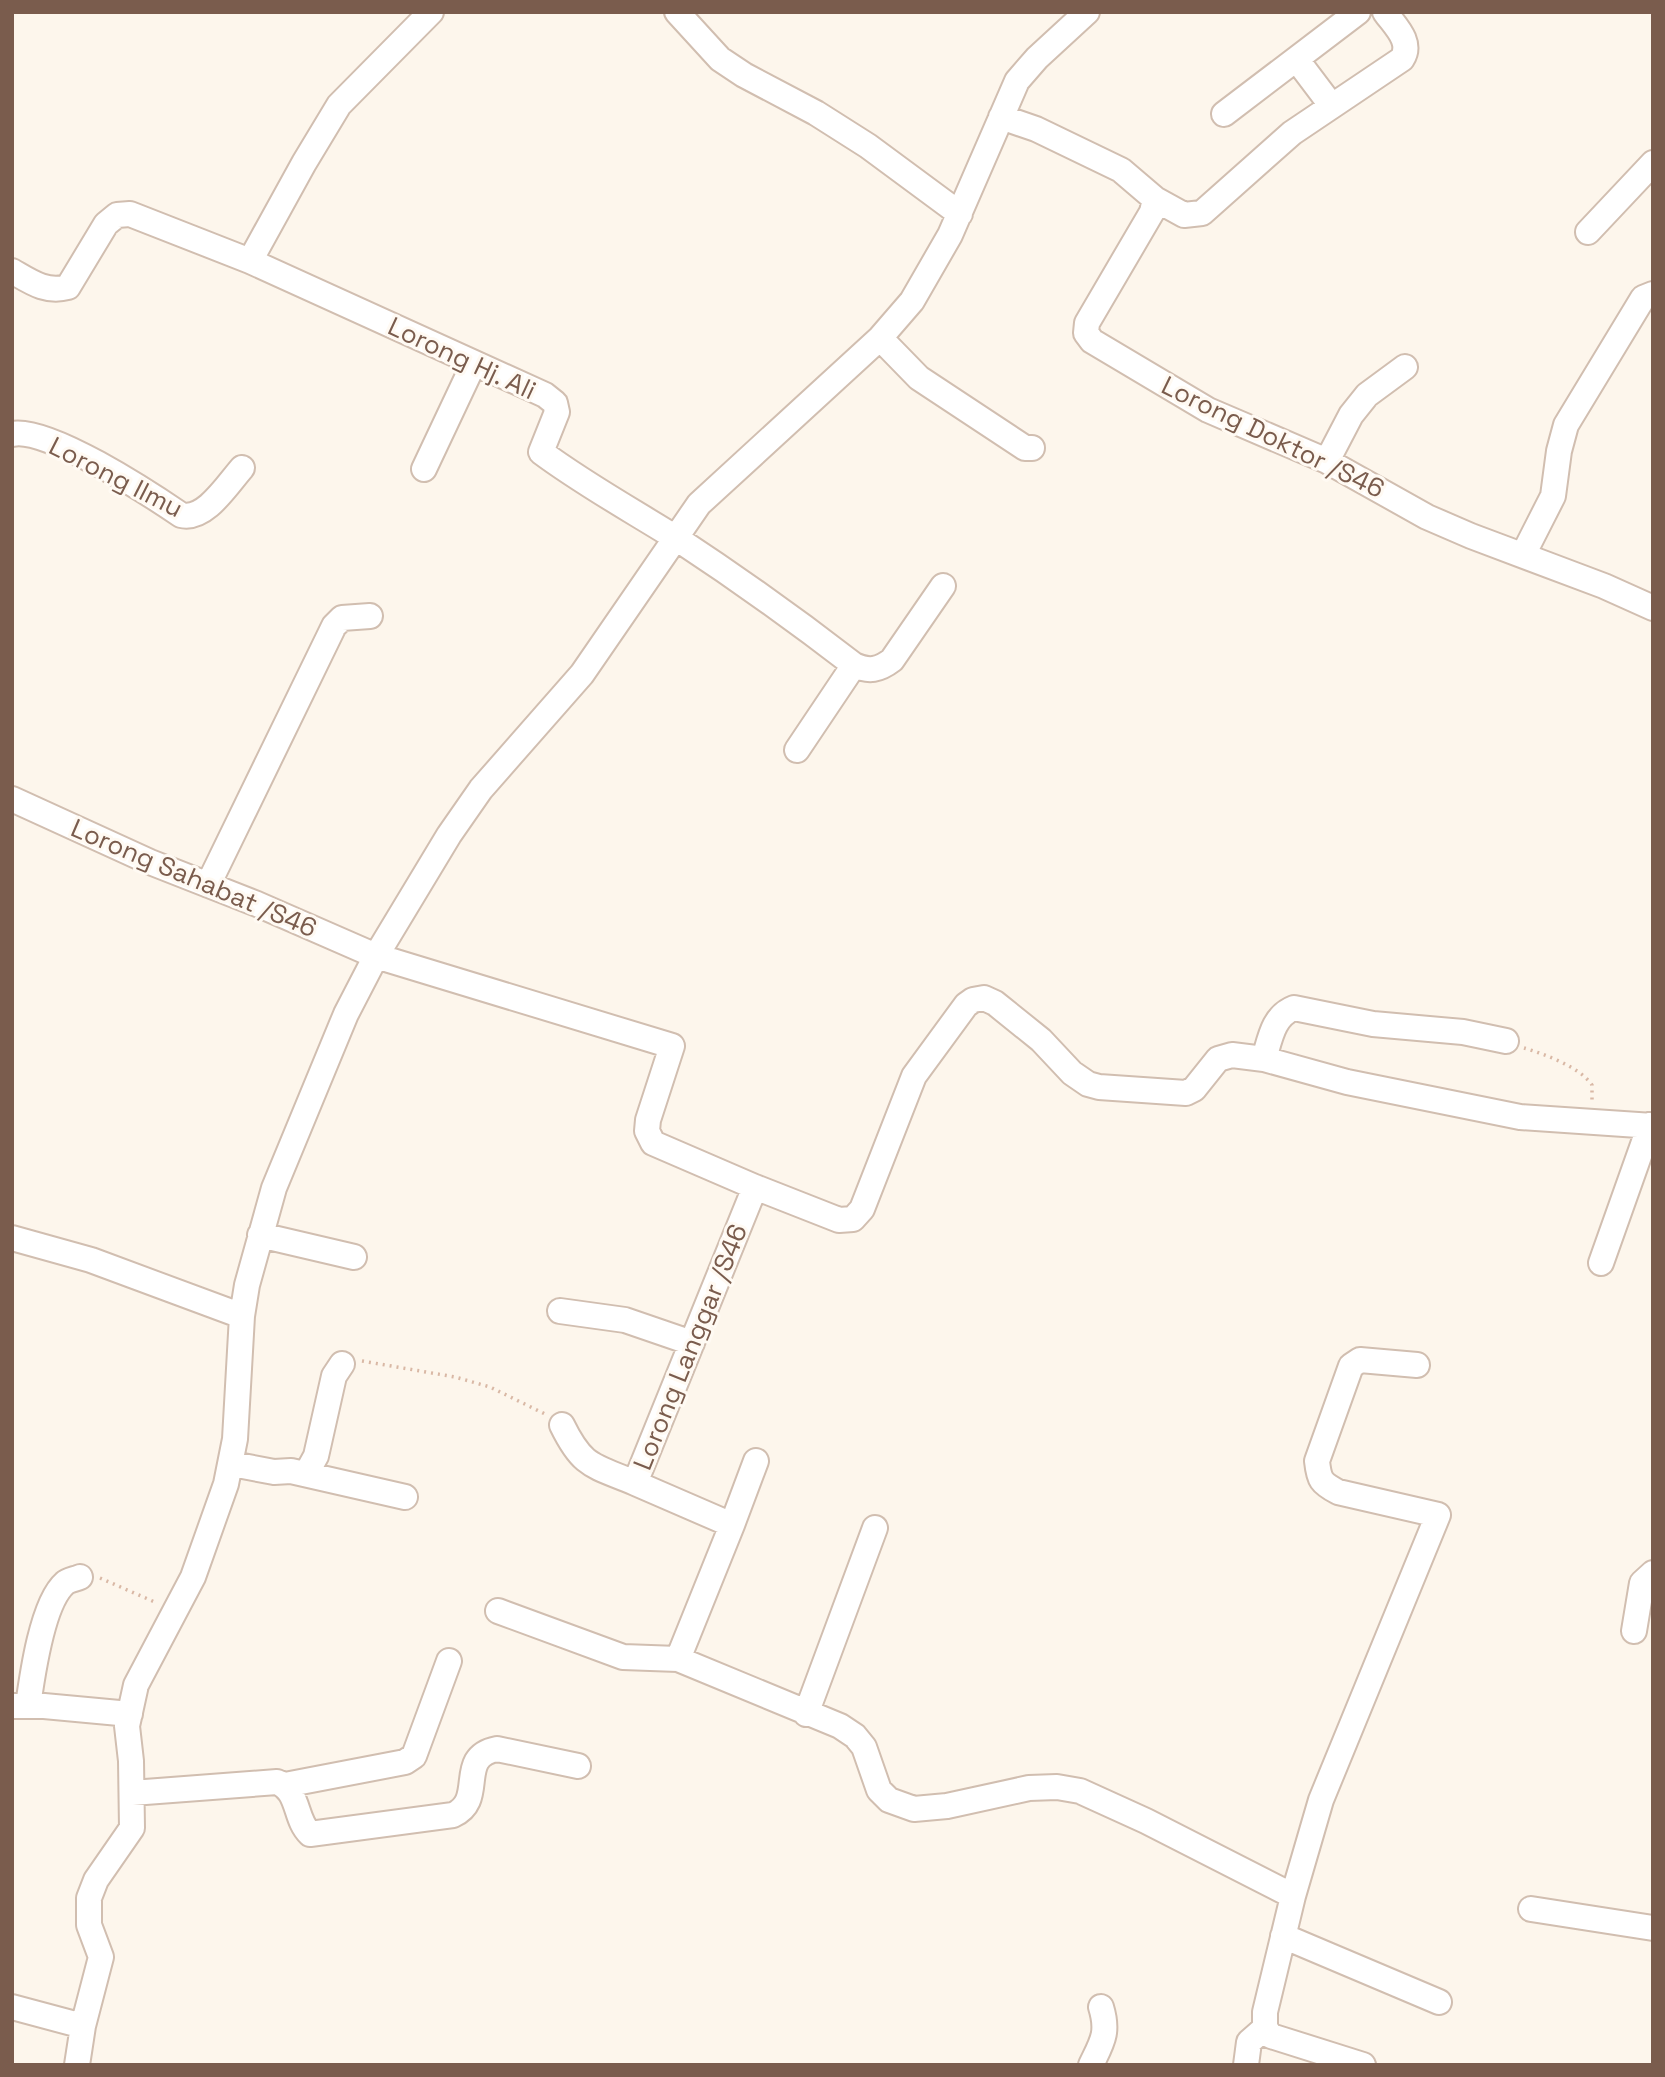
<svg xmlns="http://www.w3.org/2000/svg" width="1665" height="2077" viewBox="0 0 1665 2077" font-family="'Space Grotesk',sans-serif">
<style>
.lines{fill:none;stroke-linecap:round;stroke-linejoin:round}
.minor-casing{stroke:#d1beb0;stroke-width:28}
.path{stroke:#d9b8a5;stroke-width:3.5;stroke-dasharray:2 5;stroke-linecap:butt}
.minor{stroke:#fff;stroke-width:24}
.labels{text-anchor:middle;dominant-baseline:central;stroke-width:6;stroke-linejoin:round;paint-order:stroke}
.street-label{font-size:26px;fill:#7a5c4d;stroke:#fffaf3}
</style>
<rect width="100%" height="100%" fill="#fdf6ec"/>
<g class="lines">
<defs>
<path id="minor" d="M677,12L720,59L744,75L816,113L868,146L960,214
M1297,60L1331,105
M1224,114L1358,12
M1001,117L1036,129L1121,170L1155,199L1152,212L1087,323L1086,333L1092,341L1208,410L1327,461L1427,517L1471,536L1604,586L1653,608
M1155,199L1184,215L1202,213L1292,133L1402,59C1413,42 1395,26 1385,12
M1588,232L1653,163
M250,261L304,163L339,105L431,12
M12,271C31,282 46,293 68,287L106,224L117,215L130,214L250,261L545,395L555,403L557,412L541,452C584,484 631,510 676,538C737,578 797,621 854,665C869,672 879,670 892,660L943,586
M880,338L919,378L1025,448H1032
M12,434C47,426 150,494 181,515C205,521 227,485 242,468
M1327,461L1351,415L1367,395L1405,367
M424,469L474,363
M1523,555L1553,496L1559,451L1566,425L1643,298L1653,294
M797,750L854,665
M12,799L150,862L257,904L376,956L672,1046L648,1120L647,1131L653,1143L755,1187L839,1220L853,1219L862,1209L914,1076L966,1005L973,1000L984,998L995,1003L1041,1040L1072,1073L1088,1084L1099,1087L1186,1093L1194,1089L1218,1059L1232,1055L1264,1059L1347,1082L1520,1117L1653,1126
M208,885L334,626L342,618L370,616
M1264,1059C1270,1039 1273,1016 1294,1008L1373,1024L1463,1032L1506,1041
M755,1187L635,1483L732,1525L678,1659L840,1726L855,1736L864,1747L879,1790L889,1800L914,1809L947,1806L1029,1788L1057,1787L1080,1791L1146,1821L1293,1896
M260,1235L354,1257
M12,1238L91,1260L242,1316
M1601,1263L1650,1125
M560,1311L625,1320L692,1343
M562,1425C583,1468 593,1465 635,1483
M232,1464L274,1472L291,1471L405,1497
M306,1474L316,1456L334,1376L342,1364
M732,1525L756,1461
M498,1611L623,1657L678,1659
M1634,1631L1642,1583L1653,1573
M12,1706H44L130,1714
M28,1706C32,1677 42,1603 65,1583C68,1580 76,1579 80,1577
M806,1714L875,1528
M285,1785L405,1762L414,1756L449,1661
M132,1793L277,1782C300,1791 294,1819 310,1834L453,1815C487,1800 455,1757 497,1749L578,1766
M1531,1909L1653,1928
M1283,1936L1439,2002
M12,2007L83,2026
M77,2065L83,2026L101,1957L89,1925V1898L96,1880L132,1828L131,1761L127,1726L136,1685L193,1577L226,1484L235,1439L242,1316L247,1285L274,1188L346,1014L376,956L449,835L481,789L582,674L699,504L880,338L912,301L950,235L1017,81L1037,58L1087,12
M1091,2065C1102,2042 1109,2033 1101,2007
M1246,2065L1249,2042L1265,2028
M1363,2065L1271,2036L1265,2028V2012L1293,1896L1321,1800L1438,1515L1338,1492C1321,1483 1319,1480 1317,1461L1351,1366L1360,1360L1417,1365"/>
</defs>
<!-- minor casing -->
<use href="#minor" class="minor-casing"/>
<!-- path -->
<path class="path" d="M1524,1048C1544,1054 1580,1067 1592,1085V1100
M362,1361L455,1377L490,1387L545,1414
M100,1578L157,1603"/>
<!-- minor -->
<use href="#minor" class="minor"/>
</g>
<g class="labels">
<!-- street labels -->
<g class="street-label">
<text transform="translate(462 358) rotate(25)">Lorong Hj. Ali</text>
<text transform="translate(1273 437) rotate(26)">Lorong Doktor /S46</text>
<text transform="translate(116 477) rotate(27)">Lorong Ilmu</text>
<text transform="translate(194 878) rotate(23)">Lorong Sahabat /S46</text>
<text transform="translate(690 1347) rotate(-68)">Lorong Langgar /S46</text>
</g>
</g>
<!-- border -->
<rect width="1665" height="2077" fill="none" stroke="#7a5c4d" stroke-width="28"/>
</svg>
